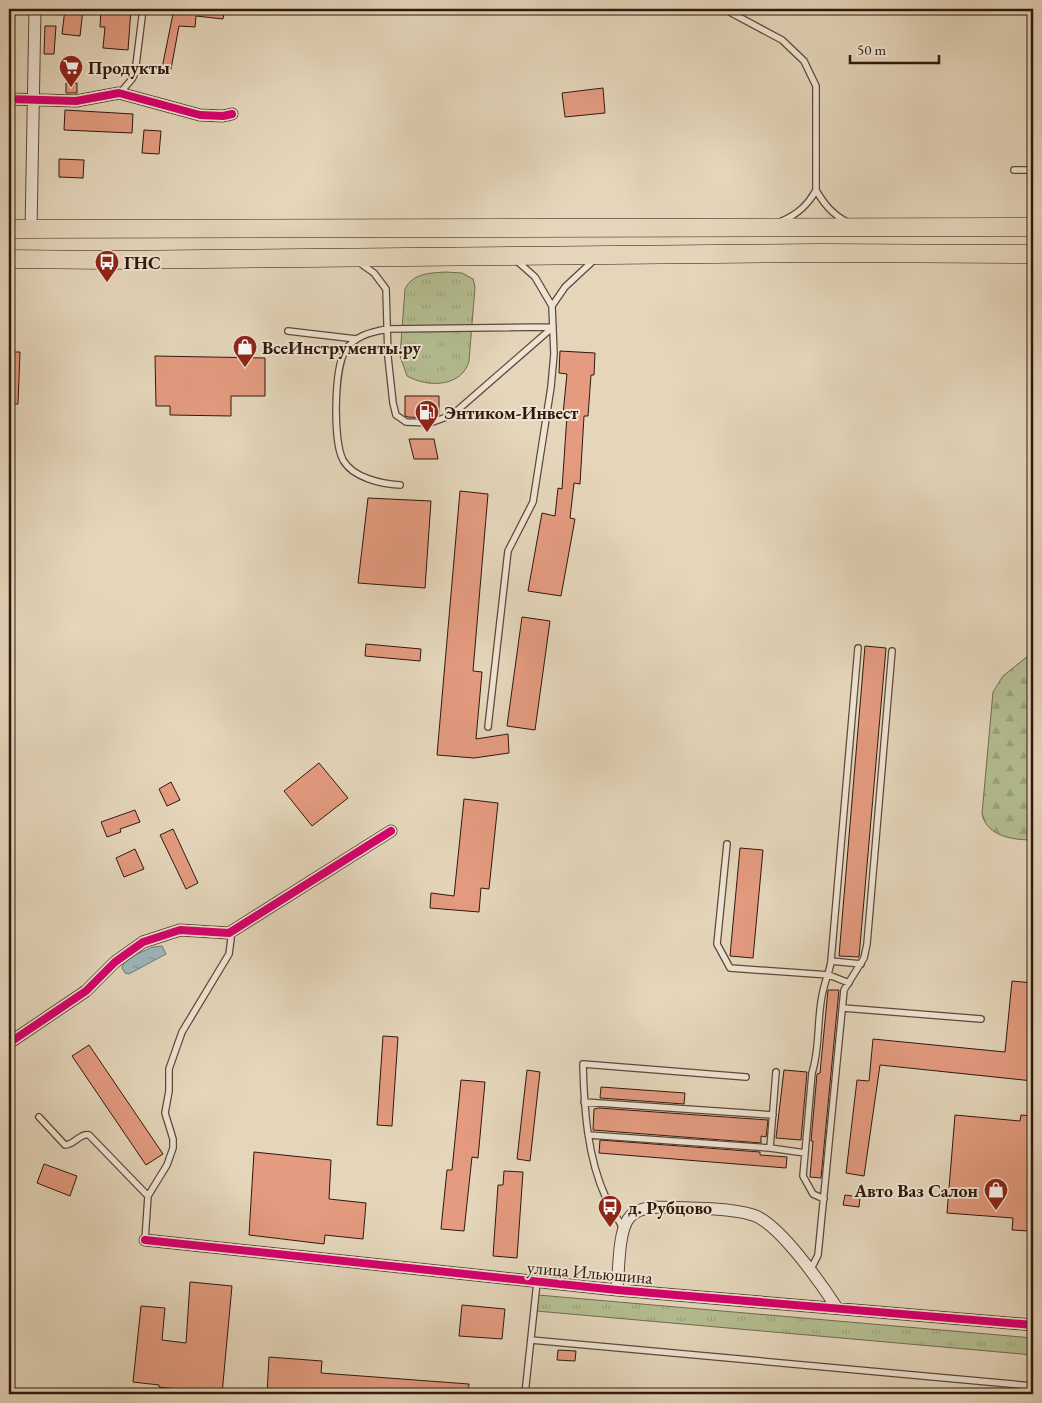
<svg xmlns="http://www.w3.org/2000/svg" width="1042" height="1403" viewBox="0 0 1042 1403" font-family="'EB Garamond',serif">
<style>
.grass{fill:url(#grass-tufts);stroke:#726b4e}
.forest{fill:url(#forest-firs);stroke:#726b4e}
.water{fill:url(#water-ripples);stroke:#717776}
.building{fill:#e49b80;stroke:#30180c}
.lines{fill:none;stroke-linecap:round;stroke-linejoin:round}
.service-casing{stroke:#5d4838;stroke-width:8}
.minor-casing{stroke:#5d4838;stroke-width:13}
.primary-casing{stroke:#30180c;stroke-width:19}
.service{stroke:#eee4d3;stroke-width:5.5}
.minor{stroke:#eee4d3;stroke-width:11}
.primary{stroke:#e5d6bb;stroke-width:18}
.cycleway-casing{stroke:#eee4d3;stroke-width:11}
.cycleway{stroke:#d6006c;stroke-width:8}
.labels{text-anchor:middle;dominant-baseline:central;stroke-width:4;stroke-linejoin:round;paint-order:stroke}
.poi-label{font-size:18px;font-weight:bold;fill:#30180c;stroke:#eee4d3;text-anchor:start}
.street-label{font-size:18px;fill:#30180c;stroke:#eee4d3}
</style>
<defs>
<pattern id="grass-tufts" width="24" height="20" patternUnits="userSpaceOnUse" patternTransform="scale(1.25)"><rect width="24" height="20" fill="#b4be91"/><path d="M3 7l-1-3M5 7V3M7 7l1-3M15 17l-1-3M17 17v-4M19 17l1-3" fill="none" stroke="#9ba37c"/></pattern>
<pattern id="forest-firs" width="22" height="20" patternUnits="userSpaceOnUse" patternTransform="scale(1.25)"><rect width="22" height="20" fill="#b4be91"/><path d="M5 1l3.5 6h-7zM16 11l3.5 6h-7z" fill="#9ba37c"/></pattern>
<pattern id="water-ripples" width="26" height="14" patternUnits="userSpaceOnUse" patternTransform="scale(1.25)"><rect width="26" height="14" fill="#9db6bd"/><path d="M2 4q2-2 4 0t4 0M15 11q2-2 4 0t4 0" fill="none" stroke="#809398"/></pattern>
</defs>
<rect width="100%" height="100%" fill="#e5d6bb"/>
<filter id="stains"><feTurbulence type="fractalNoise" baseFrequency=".004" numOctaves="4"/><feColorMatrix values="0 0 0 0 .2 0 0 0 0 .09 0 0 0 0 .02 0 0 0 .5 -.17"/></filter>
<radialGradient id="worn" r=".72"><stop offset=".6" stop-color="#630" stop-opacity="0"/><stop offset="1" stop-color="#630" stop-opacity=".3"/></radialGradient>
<!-- grass -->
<path class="grass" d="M446,272L462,273L473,279L475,287L469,361C462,387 428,388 407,376L400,356L405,289C413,273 430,273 446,272Z
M538,1295L1033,1338V1355L536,1311Z"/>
<!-- forest -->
<path class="forest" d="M1033,652V840C1014,840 987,837 982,814L993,692L1003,676Z"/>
<!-- water -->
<path class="water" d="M162,946L166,954L129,974L125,973L122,968L125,959L153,947Z"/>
<!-- building -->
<path class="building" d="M65,9L83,10L80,36L62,34Z
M101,9H131L128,50L103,48L105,27H100Z
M174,9H225L223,19L196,16L195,27L179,26L171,69L162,68Z
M45,26H56L54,54H44Z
M66,83H77V93H66Z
M603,88L605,113L565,117L562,93Z
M65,110L133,114L132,133L64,130Z
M144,130L161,131L159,154L142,153Z
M59,159L84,160L83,178L59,177Z
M560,351L595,353L594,375H591L588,416H584L580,484L574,483L570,518L575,519L561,596L528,591L542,513L555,516L558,488L562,489L567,415L563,414L567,374L559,373Z
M9,352H20L18,404H9Z
M155,356L265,358V396H231V416L170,415V406H156Z
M405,396H439V415L429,418L408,417L405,416Z
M409,439H434L438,459H414Z
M460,491L488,494L473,671L482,672L476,739L508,734L509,753L474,758L437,755Z
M368,498L431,501L425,588L358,583Z
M522,617L550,621L535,730L507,726Z
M366,644L421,649L420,661L365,656Z
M865,646L886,648L859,957L839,956Z
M319,763L348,798L312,826L284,791Z
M171,782L180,800L167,806L159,789Z
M464,799L498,803L489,889L481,888L479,912L430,908L431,893L454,896Z
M135,810L140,822L120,829L121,832L107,837L101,822Z
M173,829L198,883L186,889L160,835Z
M740,848L763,850L753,958L730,956Z
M135,849L144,869L124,877L116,858Z
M1012,981L1033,983V1081L880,1065L864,1176L846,1173L857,1080L869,1081L873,1039L1005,1052Z
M828,990H839L821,1178L810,1177L813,1141H811L817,1074L820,1073Z
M383,1036L398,1037L392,1126L377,1125Z
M89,1045L163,1154L146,1165L72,1056Z
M527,1070L540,1072L530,1161L517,1159Z
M784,1070L807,1072L801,1140L776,1138Z
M461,1080L485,1082L478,1158L472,1157L464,1231L441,1229L447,1170H452Z
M601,1087L685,1093L684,1104L600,1098Z
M599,1108L768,1120L766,1137L761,1136V1143L593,1130L594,1109Z
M955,1115L1020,1121L1021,1115L1033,1116V1184L1029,1231L1012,1230L1013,1218L947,1213Z
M600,1140L760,1152V1155L787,1157L786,1168L599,1153Z
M254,1152L331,1160L329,1199L366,1203L363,1239L325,1235L324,1244L249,1235Z
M44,1164L77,1176L70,1196L37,1183Z
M504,1171L523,1172L517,1258L493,1256L498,1185H503Z
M845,1195L860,1197L859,1207L843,1205Z
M190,1282L232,1286L222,1394L159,1387V1385L133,1382L141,1306L165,1308L162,1340L186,1343Z
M462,1305L505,1309L502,1339L459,1336Z
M558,1350L576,1351L575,1361L557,1360Z
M269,1357L322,1361L321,1373L469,1384L468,1394H267Z"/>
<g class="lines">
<defs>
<path id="service" d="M724,9L782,40L804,61L816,86V190C808,205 798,214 782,221
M120,93L132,79L135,73L143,9
M1014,170H1033
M816,190C824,204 832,214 847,222
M360,263L374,273L386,289L388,357L393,403L396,415L406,422L430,423L452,415L553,327
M552,306L565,287L594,260
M288,331L356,339
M400,485C382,484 353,478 343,460C333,441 334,370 345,351C354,336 371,332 387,329L553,327
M488,727L508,551L533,502L551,387L554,354L552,306L535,277L517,261
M727,844L717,944L730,968L829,975L849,983
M831,961L861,964
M9,999V1006
M843,1008L981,1019
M584,1102L773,1115
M39,1117L65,1145C74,1145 80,1133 89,1135L148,1196
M589,1135L770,1148L776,1072
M770,1148L805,1153
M824,1199L813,1194L803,1176L812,1073C821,1045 816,1015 824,987C826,978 830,971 831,961L858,648
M623,1229C618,1218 611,1208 606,1198C587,1157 584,1107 583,1064L746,1077
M145,1240L148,1196L167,1165L173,1148V1139L165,1113L169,1091V1069L182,1032L229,954L231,939L229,933
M810,1271L818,1255L844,990L864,958L867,944L892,651
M531,1340L1033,1386
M525,1394L537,1282"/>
<path id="minor" d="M9,99L76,101L119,93L200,115L223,116L232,114
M31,230L35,9
M9,1043L86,991L115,962L143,942L180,930L229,933L391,831
M145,1240L617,1290L1033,1325
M617,1290C619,1272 618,1231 629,1218C635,1210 644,1209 653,1207C680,1208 728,1207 753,1215C779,1223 822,1285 837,1308"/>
<path id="primary" d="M9,229L1033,227
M9,259L106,260L822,253L1033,254"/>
</defs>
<!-- service casing -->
<use href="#service" class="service-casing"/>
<!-- minor casing -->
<use href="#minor" class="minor-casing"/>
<!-- primary casing -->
<use href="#primary" class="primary-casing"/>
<!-- service -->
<use href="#service" class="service"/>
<!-- minor -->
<use href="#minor" class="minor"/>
<!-- primary -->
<use href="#primary" class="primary"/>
<defs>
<path id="cycleway" d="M9,99L76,101L119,93L200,115L223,116L232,114
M9,1043L86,991L115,962L143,942L180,930L229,933L391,831
M145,1240L617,1290L1033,1325"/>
</defs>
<!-- cycleway casing -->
<use href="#cycleway" class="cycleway-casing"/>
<!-- cycleway -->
<use href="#cycleway" class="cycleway"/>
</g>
<!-- icons -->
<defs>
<symbol id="supermarket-pin" viewBox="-11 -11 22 30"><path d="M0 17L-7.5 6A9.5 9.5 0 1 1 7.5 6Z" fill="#8f2418" stroke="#eee4d3"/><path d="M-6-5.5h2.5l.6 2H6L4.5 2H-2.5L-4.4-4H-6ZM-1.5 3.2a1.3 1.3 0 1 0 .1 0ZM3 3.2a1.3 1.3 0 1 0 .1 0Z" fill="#fff"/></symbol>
<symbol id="bus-pin" viewBox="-11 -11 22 30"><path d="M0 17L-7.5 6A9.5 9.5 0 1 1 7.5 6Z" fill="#8f2418" stroke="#eee4d3"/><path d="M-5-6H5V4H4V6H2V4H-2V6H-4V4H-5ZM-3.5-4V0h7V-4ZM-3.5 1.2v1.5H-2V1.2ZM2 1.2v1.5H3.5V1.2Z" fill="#fff"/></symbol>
<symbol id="shop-pin" viewBox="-11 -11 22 30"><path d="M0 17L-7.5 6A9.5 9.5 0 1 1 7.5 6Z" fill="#8f2418" stroke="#eee4d3"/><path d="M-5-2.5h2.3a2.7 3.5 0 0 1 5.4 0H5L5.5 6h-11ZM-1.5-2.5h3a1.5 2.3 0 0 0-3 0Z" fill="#fff"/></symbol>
<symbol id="fuel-pin" viewBox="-11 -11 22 30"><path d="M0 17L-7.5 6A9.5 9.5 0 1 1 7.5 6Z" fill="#8f2418" stroke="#eee4d3"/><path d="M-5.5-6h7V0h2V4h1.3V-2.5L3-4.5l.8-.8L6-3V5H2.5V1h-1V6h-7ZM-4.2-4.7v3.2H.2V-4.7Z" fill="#fff"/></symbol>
</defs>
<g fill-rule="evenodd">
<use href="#supermarket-pin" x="57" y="53" width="28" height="38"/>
<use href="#bus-pin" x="93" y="248" width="28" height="38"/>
<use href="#shop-pin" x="231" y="333" width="28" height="38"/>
<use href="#fuel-pin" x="413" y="398" width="28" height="38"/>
<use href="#shop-pin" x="982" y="1176" width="28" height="38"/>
<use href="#bus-pin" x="596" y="1193" width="28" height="38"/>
</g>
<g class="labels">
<!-- poi labels -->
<g class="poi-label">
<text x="88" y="67">Продукты</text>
<text x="124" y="262">ГНС</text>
<text x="262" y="347">ВсеИнструменты.ру</text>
<text x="444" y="412">Энтиком-Инвест</text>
<text x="978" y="1190" text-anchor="end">Авто Ваз Салон</text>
<text x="628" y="1207">д. Рубцово</text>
</g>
<!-- street labels -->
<g class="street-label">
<text transform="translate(590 1272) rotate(5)">улица Ильюшина</text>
</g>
</g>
<!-- margin -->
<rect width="1042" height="1403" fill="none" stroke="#e5d6bb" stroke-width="30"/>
<rect x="10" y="10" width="1022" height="1383" fill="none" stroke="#30180c" stroke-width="2.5"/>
<rect x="15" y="15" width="1012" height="1373" fill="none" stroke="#30180c"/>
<!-- scale -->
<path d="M850 55v8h89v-8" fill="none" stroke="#30180c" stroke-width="2.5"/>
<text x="857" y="55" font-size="15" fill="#30180c" stroke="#eee4d3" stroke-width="4" paint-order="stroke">50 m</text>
<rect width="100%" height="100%" filter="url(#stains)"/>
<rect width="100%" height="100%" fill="url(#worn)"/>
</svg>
